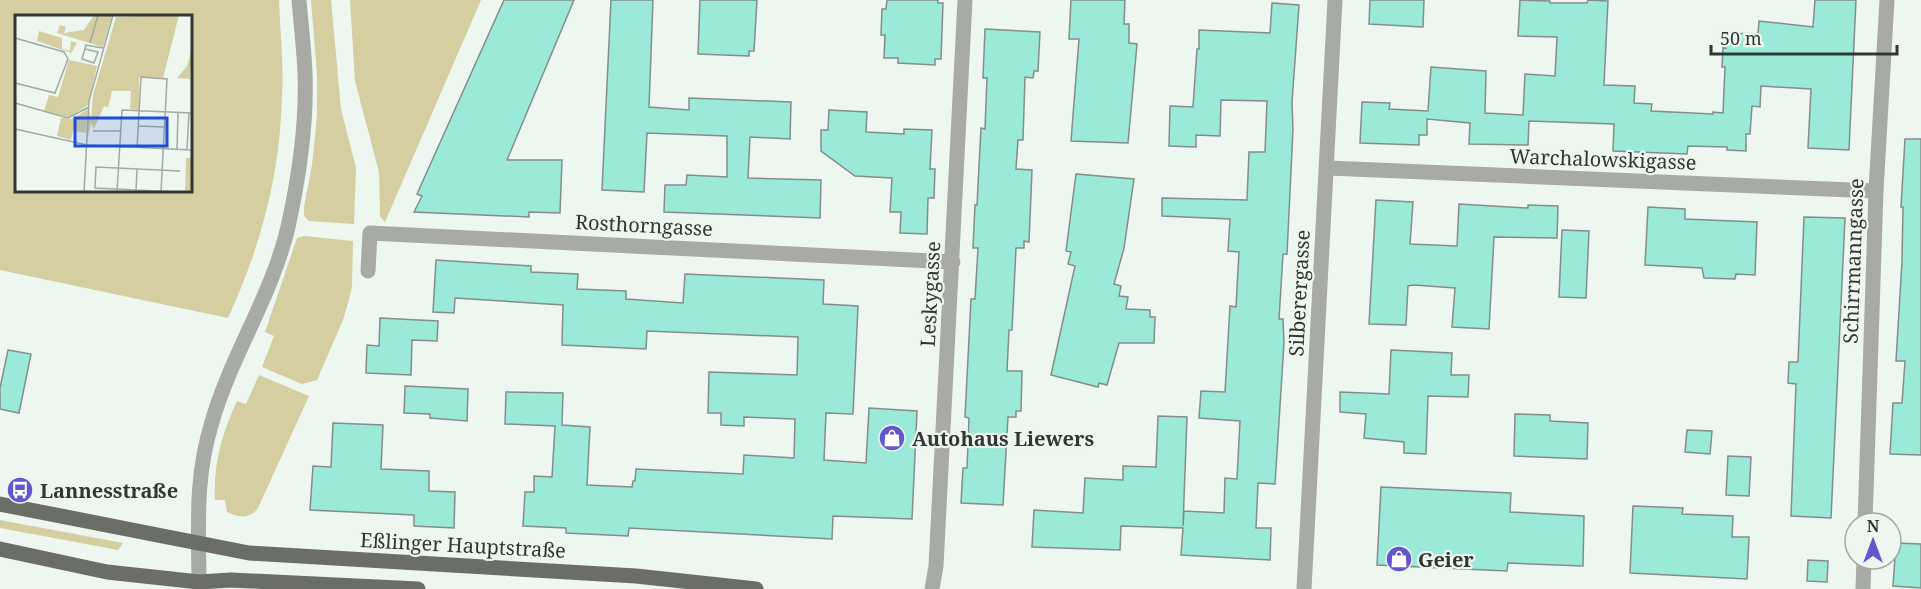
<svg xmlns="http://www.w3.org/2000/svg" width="1921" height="589" viewBox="0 0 1921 589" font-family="'Noto Serif',serif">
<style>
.green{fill:#d4cea1;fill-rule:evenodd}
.building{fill:#9be9d9;stroke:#838e8c;stroke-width:1.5}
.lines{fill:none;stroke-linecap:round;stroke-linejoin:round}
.minor{stroke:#a8aaa6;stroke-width:15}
.major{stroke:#6b6e67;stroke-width:15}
.labels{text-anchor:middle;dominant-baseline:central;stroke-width:4.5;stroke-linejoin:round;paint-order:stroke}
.street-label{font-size:20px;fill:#323633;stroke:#edf6ef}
.poi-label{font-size:20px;font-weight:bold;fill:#323633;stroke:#edf6ef;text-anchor:start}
.inset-road{fill:none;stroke:#a2a9a4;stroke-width:1.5}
.view{fill:#1d4ed8;fill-opacity:0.15;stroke:#1d4ed8;stroke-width:3}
.inset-edge{fill:none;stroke:#323633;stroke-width:3}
</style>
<rect width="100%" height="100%" fill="#edf6ef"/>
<!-- green -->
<path class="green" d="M0,0H279C280,32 284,65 282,96C280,175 261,246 228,318L0,270ZM16,16H190V190H16Z
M311,0H331L341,109L356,168L354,224L309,221L304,216V207L312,165L317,116V75Z
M350,0H481L385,222L380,216L379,172L355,81Z
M304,236L353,241L352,287L348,303L343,320L317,380L302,384L262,367L274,336L265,332L297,238Z
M259,375L309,396L258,508C250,519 239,518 227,512L225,500H215C213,465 222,433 237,401L246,404Z
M0,520L123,543L118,550L0,528Z"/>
<!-- building -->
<path class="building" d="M504,0H574L507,160H562L560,213L529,212V217L414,212L422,196L417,194Z
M611,0H653L649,107L689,110V98L791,102L790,139L750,137L748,178L821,180L820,218L664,212L665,185H686L687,175L727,177V136L647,133L644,192L602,190Z
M700,0H757L754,51H749V56L698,54Z
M887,0H938V3H943L941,59H935V65L898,63V58H884L885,35H881L882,9H886Z
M1071,0H1125L1124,24H1129V43L1137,44L1128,143L1071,141L1079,39H1069Z
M1370,0H1424L1423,27L1369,24Z
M1520,0L1550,1V3H1587L1588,0L1608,1L1604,85L1635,86L1634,103L1652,104L1651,111L1713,114V112L1723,113L1725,67H1722L1723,47L1726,48L1727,33L1758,34L1759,21L1813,27L1815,0H1856L1849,150L1808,148L1811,89L1761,86L1760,107L1752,106L1750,134H1746V151L1727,150V147L1688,146L1687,154L1613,151L1614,124L1529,121L1528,145L1469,144L1470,123L1427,119V135H1419V145L1360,143L1362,102L1390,103L1389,109L1428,111L1431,67L1486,71L1485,113L1523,115L1525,74L1555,76L1557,37L1518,36Z
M1272,3L1299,5L1292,102L1293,129L1287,254H1283L1279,319H1283L1284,343L1275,484L1258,483L1256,528H1271L1270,560L1181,555L1183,528L1121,526L1120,550L1032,547L1034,510L1083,513L1085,478L1123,480V466L1156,467L1158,416L1187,417L1183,526L1184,511L1224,513L1225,478L1237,479L1240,421L1199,418L1201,391L1225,392L1230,306L1236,307L1239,252L1228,251L1230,219L1162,216V198L1247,200L1249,152H1265L1267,101L1221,100L1220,136L1196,135V147L1169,146L1170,106L1193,107L1197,49H1199V30L1270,33Z
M985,29L1040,32L1038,71H1034L1033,78L1025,77L1023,140H1018L1016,169L1032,170L1029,242L1024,241V248H1016L1012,330H1009L1007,371H1022L1021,411H1016V417H1008L1003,505L961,503L963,468H967L969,418L965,417L971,299H975L978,248H973L975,205H977L981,128L985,129L987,78H983Z
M829,110L867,112L866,132L904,134V129L932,130L930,169H935L934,198H928L927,234L900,233L901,212H890L892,178L855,176L821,151V130H828Z
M1905,139H1921V455L1890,454L1893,403H1902L1905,361H1896L1902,261L1903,207H1901Z
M1076,174L1134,179L1124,248L1114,284L1121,286L1119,296L1128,297L1126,309L1150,310V317H1155L1154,343H1119L1107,385L1099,383L1098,387L1051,375L1075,266L1068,264L1071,252L1066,251Z
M1376,200L1413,202L1410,244L1457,246L1459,204L1528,208V205L1558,206L1557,238L1494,237L1489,329L1452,327L1455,288L1414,285L1408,286L1406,325L1369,324Z
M1648,207L1685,209V219L1757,222L1755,275L1736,274L1735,279L1704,278L1702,268L1645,265Z
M1804,217L1845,218L1831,518L1791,516L1796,384L1788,383L1789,362H1798Z
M1562,230L1589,231L1586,298L1559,297Z
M436,260L531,266V272L578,274L577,289L626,291V299L683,303L685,274L824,280L823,304L858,306L853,414L826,413L824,460L866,463L869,408L917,411L912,519L833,516L832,539L629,528L628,536L566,533V528L523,526L525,492H534V476L552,477L555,426L505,424L506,392L563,393L562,425L590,427L587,485L632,487L633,481H635L636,469L743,474L744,455L794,458L795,419L744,417V426L721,425V413H708L709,372L797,375L798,337L647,331L646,349L562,345L563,305L455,298L454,313L433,312Z
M380,318L438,321L437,341L412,340L411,375L366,373L367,345L379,346Z
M8,350L31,354L19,413L0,409V388Z
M1391,350L1452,353L1451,375H1469L1468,397L1428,396L1426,454L1404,453V442L1364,438L1366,414L1340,412V392L1389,394Z
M405,386L468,389L467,421L430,418V414L404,413Z
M1515,414L1550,415V421L1588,423L1587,459L1514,456Z
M333,423L383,425L381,469L429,471V491L455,492L454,528L414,526V515L310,510L313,466L331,467Z
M1687,430L1712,431L1710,454L1685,452Z
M1728,456L1751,457L1749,496L1726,495Z
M1381,487L1511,493L1510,512L1584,516L1583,566L1508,563L1507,571L1377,565Z
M1633,506L1683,508L1682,514L1733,516L1732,537H1749L1747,579L1630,573Z
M1896,543L1921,544V588L1893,586Z
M1808,560L1828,561L1827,582L1807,581Z"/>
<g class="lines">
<!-- minor -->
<path class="minor" d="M1328,168L1876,191
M368,271L370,233L953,262
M1865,523L1876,191L1887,0
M199,589C199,529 194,480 212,422C231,355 272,296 288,227C299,177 307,124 305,73C304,49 301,24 299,0
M932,589L936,566L965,0
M1304,589L1335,0
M1863,589L1864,559"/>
<!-- major -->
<path class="major" d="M0,504L249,553L636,576L756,589
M0,549L107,572L199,582L231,580L418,589"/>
</g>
<!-- icons -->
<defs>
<symbol id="shop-disc" viewBox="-11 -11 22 22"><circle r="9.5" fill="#6456cf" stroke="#edf6ef"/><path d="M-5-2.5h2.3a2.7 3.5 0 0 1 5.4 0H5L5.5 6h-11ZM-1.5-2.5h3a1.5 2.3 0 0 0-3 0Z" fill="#fff"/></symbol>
<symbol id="bus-disc" viewBox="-11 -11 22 22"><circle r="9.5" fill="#6456cf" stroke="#edf6ef"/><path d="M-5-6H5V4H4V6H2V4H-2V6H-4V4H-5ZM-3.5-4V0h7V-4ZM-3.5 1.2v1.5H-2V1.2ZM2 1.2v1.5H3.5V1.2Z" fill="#fff"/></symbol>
</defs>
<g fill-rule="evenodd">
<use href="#shop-disc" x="877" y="423" width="30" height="30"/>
<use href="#bus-disc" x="5" y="475" width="30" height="30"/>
<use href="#shop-disc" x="1384" y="544" width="30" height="30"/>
</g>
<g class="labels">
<!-- street labels -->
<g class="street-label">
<text transform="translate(1603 159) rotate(2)">Warchalowskigasse</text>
<text transform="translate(644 225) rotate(3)">Rosthorngasse</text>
<text transform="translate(1853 261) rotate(-88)">Schirrmanngasse</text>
<text transform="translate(1299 293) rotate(-87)">Silberergasse</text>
<text transform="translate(930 294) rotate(-87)">Leskygasse</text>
<text transform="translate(463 545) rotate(3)">Eßlinger Hauptstraße</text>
</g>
<!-- poi labels -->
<g class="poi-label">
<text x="912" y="438">Autohaus Liewers</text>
<text x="40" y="490">Lannesstraße</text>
<text x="1418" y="559">Geier</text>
</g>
</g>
<!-- overview -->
<g transform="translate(15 15)">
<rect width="177" height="177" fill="#edf6ef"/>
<path d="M79,0H97L88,32L42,18L45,10L51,12L49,18L69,15ZM164,0L148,63L124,62V95L115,94L116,76H97L93,93L89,91L79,114L76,108L72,127L74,95L76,103L78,80L101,2ZM24,16L47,23V34L55,36L56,26L62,28L56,38L22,26ZM177,33L175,64L162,63L172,51ZM54,45L82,51L73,90L54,102L29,96L34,80L43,82ZM73,94L71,118L58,116L56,125L42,121L46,103L57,104ZM171,143H177V177H170Z" fill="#d4cea1"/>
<path class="inset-road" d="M0,23L49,37L53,44L40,78L0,68M75,28L83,0M70,34L83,37L79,48L67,44L71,30L88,33M0,88L53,103L74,92M123,111L149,112M0,114L72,130L177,135M78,116H106M122,133L126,62L152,64L146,177M162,134L163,97M172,135L174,98M121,176L122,154M69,177L74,86L98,0M102,177L107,95L177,98M161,177L80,173L81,152L165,156"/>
<path class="view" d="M60,103H152V131H60Z"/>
<rect width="177" height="177" class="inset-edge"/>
</g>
<!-- north arrow -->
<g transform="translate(1873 541)"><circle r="28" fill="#edf6ef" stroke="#a2a9a4" stroke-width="1.5"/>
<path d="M0-4.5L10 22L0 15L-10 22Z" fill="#6456cf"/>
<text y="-9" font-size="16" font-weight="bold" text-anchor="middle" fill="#323633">N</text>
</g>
<!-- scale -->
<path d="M1711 45v9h186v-9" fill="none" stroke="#323633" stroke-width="3"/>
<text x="1720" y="45" font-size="18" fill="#323633" stroke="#edf6ef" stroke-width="4.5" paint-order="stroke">50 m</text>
</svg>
